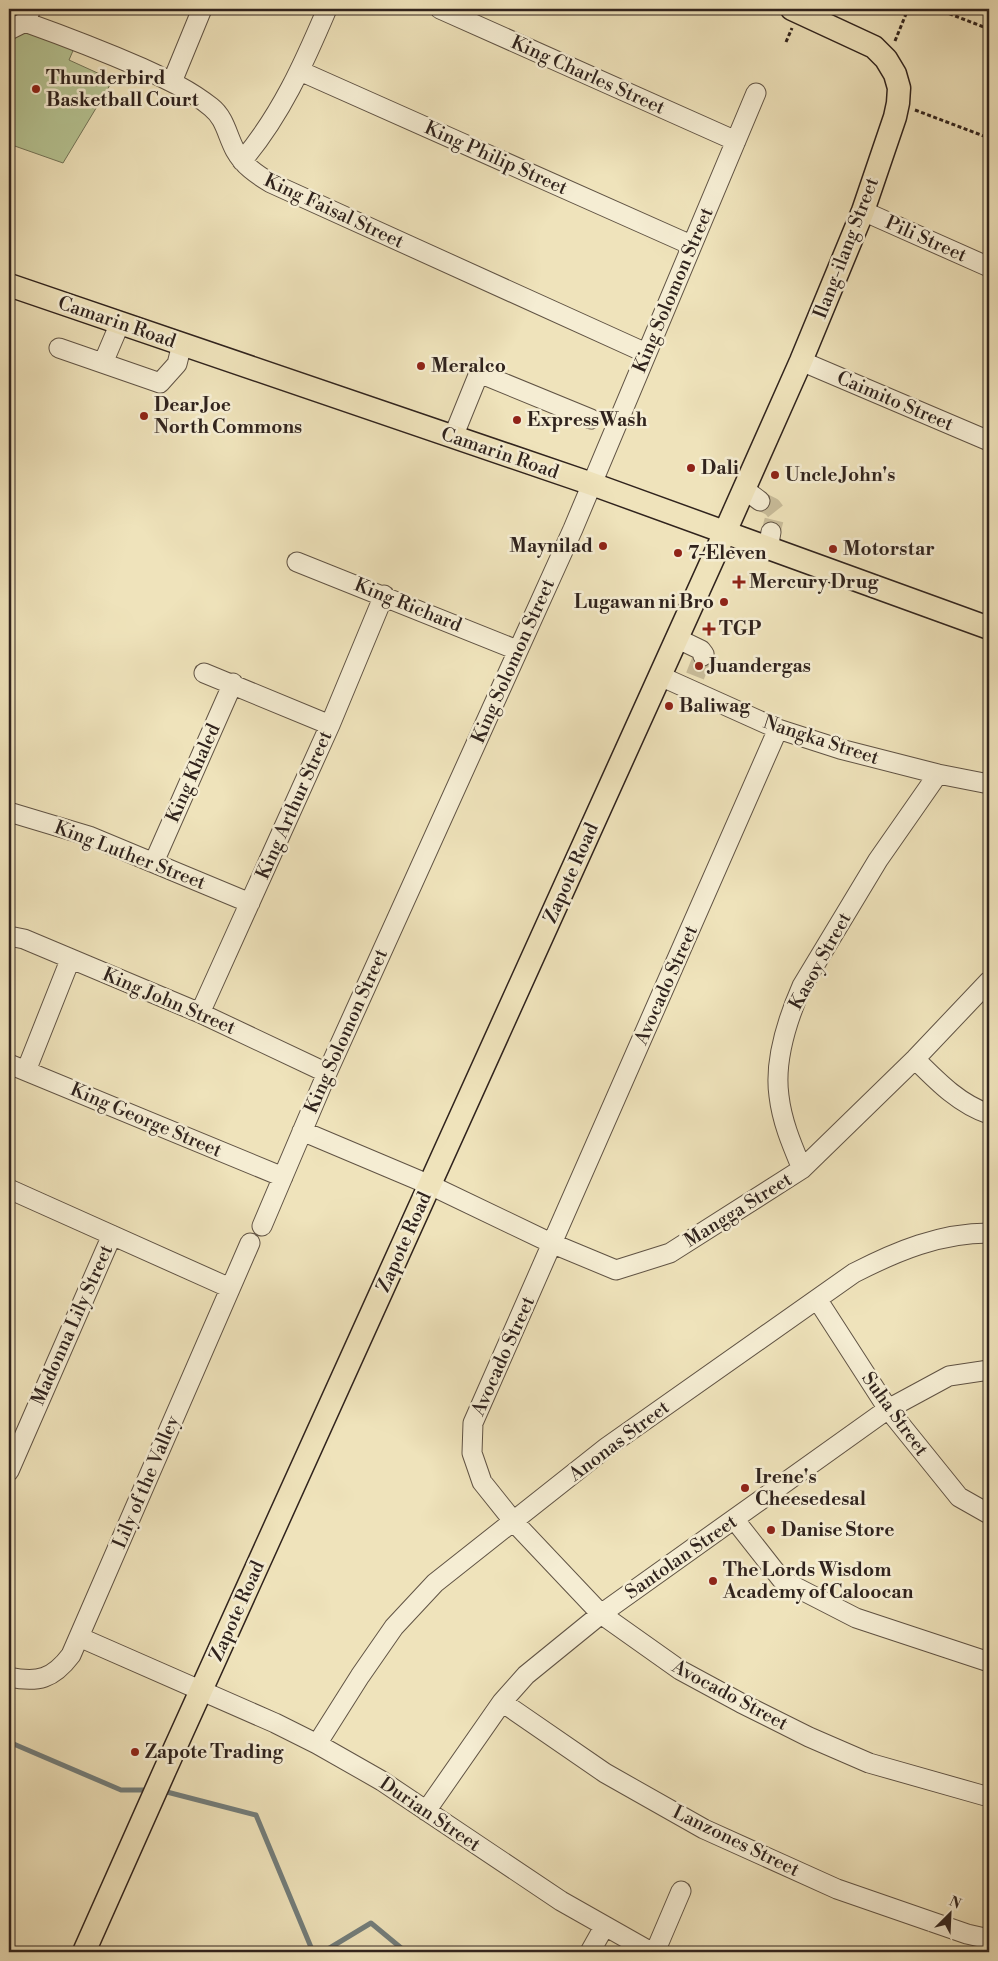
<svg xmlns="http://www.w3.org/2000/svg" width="998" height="1961" viewBox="0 0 998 1961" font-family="'Libre Bodoni',serif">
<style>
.green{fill:#b6c493;stroke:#737458}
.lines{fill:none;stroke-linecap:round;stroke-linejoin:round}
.stream{stroke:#737e7c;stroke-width:5}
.minor-tunnel{stroke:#c9bd9b;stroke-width:19;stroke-dasharray:19 9;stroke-linecap:butt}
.minor-casing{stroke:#605344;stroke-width:21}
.major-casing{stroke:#30231d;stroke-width:25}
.path{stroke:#30231d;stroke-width:3;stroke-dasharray:4 2.5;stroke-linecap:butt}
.minor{stroke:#f5edd3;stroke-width:19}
.major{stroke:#efe3bb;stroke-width:22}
.poi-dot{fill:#8f2418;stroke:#f5edd3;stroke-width:2}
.labels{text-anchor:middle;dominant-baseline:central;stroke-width:5;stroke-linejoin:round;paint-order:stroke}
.street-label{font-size:19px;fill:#30231d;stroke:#f5edd3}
.poi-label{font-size:19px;font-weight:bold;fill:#30231d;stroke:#f5edd3;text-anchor:start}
</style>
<rect width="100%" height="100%" fill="#efe3bb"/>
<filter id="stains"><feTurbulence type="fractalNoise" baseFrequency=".004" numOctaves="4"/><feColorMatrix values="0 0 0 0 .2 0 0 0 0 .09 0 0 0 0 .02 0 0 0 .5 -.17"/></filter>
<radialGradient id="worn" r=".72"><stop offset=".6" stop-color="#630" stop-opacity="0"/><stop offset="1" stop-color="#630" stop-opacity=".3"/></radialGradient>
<!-- green -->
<path class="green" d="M25,27L75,46L69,60L113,80L63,163L9,144V35Z"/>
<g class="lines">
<!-- stream -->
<path class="stream" d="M9,1742L121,1790H149
M163,1791L256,1815L313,1952
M323,1952L371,1923L406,1952"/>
<!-- minor-tunnel -->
<path class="minor-tunnel" d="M760,501L772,507L776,512L771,532
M695,676L703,656"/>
<defs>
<path id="minor" d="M440,9L736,141
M25,22C64,36 103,51 142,68C166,79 190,90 211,107C225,118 227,135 235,150C244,166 256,174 271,183L646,353
M9,30L25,22L31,9
M300,71L691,245
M172,82L202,9
M242,161C281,115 304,63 327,9
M863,211L989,267
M59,348L160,383L177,364L182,344
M801,361L989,441
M103,363L120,323
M453,437L479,373L591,419
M744,489L760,501
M768,549L771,532
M297,562L517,650
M676,638L701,650L704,654L703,656
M204,673L330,725
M660,676L778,729L840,749L938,774L989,784
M778,729L473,1423L472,1453L482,1482L514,1522L601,1614L680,1670L741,1703L809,1737L869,1763L989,1797
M9,812L89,836L250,903
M154,862L233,683
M9,936L24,939L200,1013L327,1073
M200,1013L330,725L384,595
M915,1059C937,1081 959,1104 989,1114
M9,1064L283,1177
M26,1071L70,960
M302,1131L430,1185L551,1243L616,1270L670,1253L802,1169L915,1059L989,981
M802,1169C792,1145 782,1122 779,1096C774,1061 788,1018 802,986L878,860L938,774
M9,1189L230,1288
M262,1226L327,1073L573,529L756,93
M817,1299L888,1409L959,1497L989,1514
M9,1471L112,1235
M734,1519L782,1580L856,1618L989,1662
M79,1637L275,1723L317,1744L382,1781L561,1901L651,1952
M9,1677C38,1683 53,1679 71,1655L250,1243
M502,1702L605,1773L704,1829L837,1889L967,1934L989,1939
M317,1744L360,1676L394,1627L435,1583L607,1447L854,1273C897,1251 940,1233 989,1233
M426,1811L502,1702L526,1675L601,1614L888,1409L949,1376L989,1370
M590,1952L604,1927
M655,1952L681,1891"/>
<path id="major" d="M9,285L592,484L989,628
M84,1952L165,1770L725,532L801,361L863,211L895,117L898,103L899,88L895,74L886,59L874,47L792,9"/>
</defs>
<!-- minor casing -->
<use href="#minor" class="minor-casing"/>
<!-- major casing -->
<use href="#major" class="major-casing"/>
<!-- path -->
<path class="path" d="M937,9L989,29V27
M895,41L908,9
M786,42L792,28
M915,110L989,138"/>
<!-- minor -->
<use href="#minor" class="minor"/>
<!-- major -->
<use href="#major" class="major"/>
</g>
<!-- markers -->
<g class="poi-dot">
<circle cx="36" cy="89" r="5"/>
<circle cx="421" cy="366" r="5"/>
<circle cx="144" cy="416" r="5"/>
<circle cx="517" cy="420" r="5"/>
<circle cx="691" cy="468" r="5"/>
<circle cx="775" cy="475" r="5"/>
<circle cx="603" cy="546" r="5"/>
<circle cx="833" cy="549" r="5"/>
<circle cx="678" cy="553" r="5"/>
<path d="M736.5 574.5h5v5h5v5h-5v5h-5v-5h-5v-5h5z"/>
<circle cx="724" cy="602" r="5"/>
<path d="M706.5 621.5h5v5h5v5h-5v5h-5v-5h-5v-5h5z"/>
<circle cx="699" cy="666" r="5"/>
<circle cx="669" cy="706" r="5"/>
<circle cx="745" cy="1488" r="5"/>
<circle cx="771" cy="1530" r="5"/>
<circle cx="713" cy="1581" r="5"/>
<circle cx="135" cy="1752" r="5"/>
</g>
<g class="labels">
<!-- street labels -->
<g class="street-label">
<text transform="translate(588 75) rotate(24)">King Charles Street</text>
<text transform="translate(496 158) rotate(24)">King Philip Street</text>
<text transform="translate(334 211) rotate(25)">King Faisal Street</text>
<text transform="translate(926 239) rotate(24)">Pili Street</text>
<text transform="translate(846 248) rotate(-69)">Ilang-ilang Street</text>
<text transform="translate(673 290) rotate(-67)">King Solomon Street</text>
<text transform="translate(117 322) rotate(19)">Camarin Road</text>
<text transform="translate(895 401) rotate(23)">Caimito Street</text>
<text transform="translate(500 453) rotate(19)">Camarin Road</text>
<text transform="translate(408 605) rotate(22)">King Richard</text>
<text transform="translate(513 661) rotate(-66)">King Solomon Street</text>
<text transform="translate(821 740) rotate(18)">Nangka Street</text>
<text transform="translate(193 773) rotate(-66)">King Khaled</text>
<text transform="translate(294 805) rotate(-66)">King Arthur Street</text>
<text transform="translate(130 855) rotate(21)">King Luther Street</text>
<text transform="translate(571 873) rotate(-66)">Zapote Road</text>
<text transform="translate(820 961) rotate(-61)">Kasoy Street</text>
<text transform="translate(666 985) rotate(-66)">Avocado Street</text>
<text transform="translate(169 1001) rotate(23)">King John Street</text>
<text transform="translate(346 1031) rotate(-66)">King Solomon Street</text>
<text transform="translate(146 1120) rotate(23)">King George Street</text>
<text transform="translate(738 1210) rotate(-32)">Mangga Street</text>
<text transform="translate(404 1242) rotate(-66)">Zapote Road</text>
<text transform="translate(72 1325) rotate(-66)">Madonna Lily Street</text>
<text transform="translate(503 1356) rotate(-66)">Avocado Street</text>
<text transform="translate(895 1414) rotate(54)">Suha Street</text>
<text transform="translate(619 1441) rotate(-37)">Anonas Street</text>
<text transform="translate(146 1482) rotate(-67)">Lily of the Valley</text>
<text transform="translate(681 1557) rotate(-35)">Santolan Street</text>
<text transform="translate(237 1611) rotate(-66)">Zapote Road</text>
<text transform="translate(730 1695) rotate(28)">Avocado Street</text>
<text transform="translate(430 1814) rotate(34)">Durian Street</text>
<text transform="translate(736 1841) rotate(26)">Lanzones Street</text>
</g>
<!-- poi labels -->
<g class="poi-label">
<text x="46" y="78">Thunderbird<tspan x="46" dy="22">Basketball Court</tspan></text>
<text x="431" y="366">Meralco</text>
<text x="154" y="405">Dear Joe<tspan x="154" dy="22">North Commons</tspan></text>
<text x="527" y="420">ExpressWash</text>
<text x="701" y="468">Dali</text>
<text x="785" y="475">Uncle John's</text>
<text x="593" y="546" text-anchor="end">Maynilad</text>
<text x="843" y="549">Motorstar</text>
<text x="688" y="553">7-Eleven</text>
<text x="749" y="582">Mercury Drug</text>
<text x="714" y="602" text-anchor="end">Lugawan ni Bro</text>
<text x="719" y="629">TGP</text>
<text x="709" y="666">Juandergas</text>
<text x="679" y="706">Baliwag</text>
<text x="755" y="1477">Irene's<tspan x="755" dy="22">Cheesedesal</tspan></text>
<text x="781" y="1530">Danise Store</text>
<text x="723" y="1570">The Lords Wisdom<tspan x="723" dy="22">Academy of Caloocan</tspan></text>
<text x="145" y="1752">Zapote Trading</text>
</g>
</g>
<!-- margin -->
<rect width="998" height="1961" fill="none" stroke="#efe3bb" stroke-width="30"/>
<rect x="10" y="10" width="978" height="1941" fill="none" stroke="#30231d" stroke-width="2.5"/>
<rect x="15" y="15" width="968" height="1931" fill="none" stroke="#30231d"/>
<!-- north arrow -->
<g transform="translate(950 1914) rotate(24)" stroke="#f5edd3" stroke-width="4" paint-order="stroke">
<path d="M0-4L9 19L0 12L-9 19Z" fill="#30231d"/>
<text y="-8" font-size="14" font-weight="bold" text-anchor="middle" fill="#30231d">N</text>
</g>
<rect width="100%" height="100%" filter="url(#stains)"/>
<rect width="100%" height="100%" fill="url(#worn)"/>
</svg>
